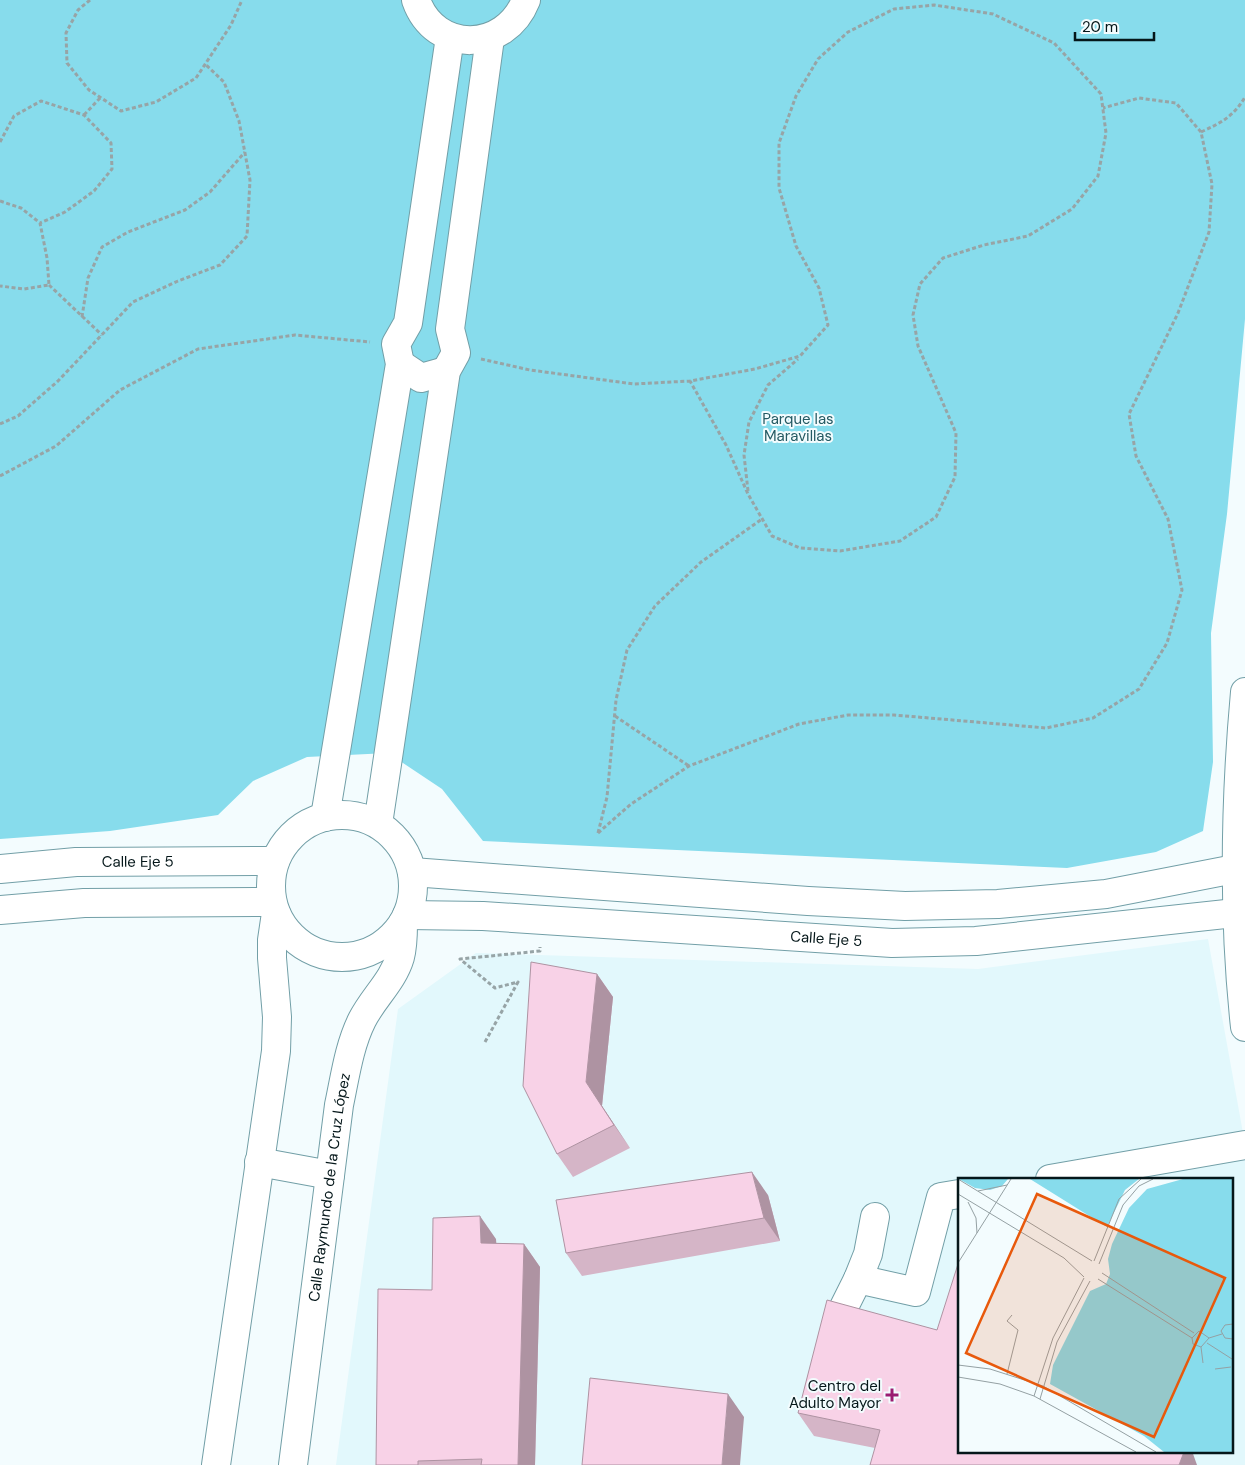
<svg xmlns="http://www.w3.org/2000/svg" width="1245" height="1465" viewBox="0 0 1245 1465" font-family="'DM Sans',sans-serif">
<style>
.built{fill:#e2f8fc;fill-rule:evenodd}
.green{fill:#87dcec}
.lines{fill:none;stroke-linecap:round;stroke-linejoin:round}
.minor-casing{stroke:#729fa7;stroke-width:30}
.major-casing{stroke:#729fa7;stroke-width:30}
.path{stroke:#97a4a6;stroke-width:3;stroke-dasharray:4 2.5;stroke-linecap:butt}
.minor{stroke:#fff;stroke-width:28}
.major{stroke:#fff;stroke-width:28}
.wall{fill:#d5b5c7}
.shaded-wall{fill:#ae93a2}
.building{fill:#f8d2e7;stroke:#ae93a2}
.poi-dot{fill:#9a1c72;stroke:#f3fcfe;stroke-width:2}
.labels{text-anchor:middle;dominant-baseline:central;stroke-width:4;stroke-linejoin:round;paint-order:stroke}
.park-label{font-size:15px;fill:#245a63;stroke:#f3fcfe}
.street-label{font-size:15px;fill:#05171a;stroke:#f3fcfe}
.poi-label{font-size:15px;fill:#05171a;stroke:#f3fcfe;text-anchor:end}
.inset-road{fill:none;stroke:#94a0a3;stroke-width:1}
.view{fill:#e8590c;fill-opacity:0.15;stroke:#e8590c;stroke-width:2.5}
.inset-edge{fill:none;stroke:#05171a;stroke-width:2.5}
</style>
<rect width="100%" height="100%" fill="#f3fcfe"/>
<!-- built -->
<path class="built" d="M1208,939L1245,1144V1465H336L398,1009L476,953L978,969ZM959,1179H1231V1451H959Z"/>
<!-- green -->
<path class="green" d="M0,0H1245V319L1227,514L1211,633L1213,762L1203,831L1156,852L1067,868L483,841L442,789L388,753L307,757L253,781L218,815L110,831L0,839Z"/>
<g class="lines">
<defs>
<g id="minor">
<path d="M416,0C435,54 505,53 526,0"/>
<path d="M400,364L421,378L446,371"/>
<circle cx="342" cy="886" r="71"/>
<path d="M325,817L400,364L396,344L408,323L450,37"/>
<path d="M378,824L446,371L456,353L450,329L490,38"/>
<path id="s1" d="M0,869L76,862L275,861"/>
<path d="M412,872L808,901L905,906L998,904L1106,894L1245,867"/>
<path d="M0,910L84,903L272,902"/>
<path id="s2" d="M407,915L483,916L892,943L976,941L1245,912"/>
<path d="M259,1162L330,1175"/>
<path d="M1050,1179L1245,1145"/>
<path d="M858,1279L916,1292L941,1197L959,1194"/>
<path d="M841,1313L858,1279L868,1254L875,1217"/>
<path d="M216,1465L276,1051L277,1017L272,958V940L276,913"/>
<path id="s3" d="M293,1465L339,1105C345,1077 349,1046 362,1020C373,998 393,981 400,957C403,946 403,935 403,923"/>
</g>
<path id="major" d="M1245,692C1235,802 1233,916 1245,1027"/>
</defs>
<!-- minor casing -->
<use href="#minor" class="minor-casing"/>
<!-- major casing -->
<use href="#major" class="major-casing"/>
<!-- path -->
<path class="path" d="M90,0L78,10L66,33L67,63L89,90L121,111L156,102L196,78L231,25L242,0
M84,115L101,97
M1201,132C1221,123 1234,116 1245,97
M0,142L14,116L41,101L84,115L111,143L112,169L94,191L65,212L40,223
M0,201L21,208L40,223L47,258L49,285L24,289L0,286
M49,285L102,335
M82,317L88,278L102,247L128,232L185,210L210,192L245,152
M481,359L530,370L634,384L690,381L755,369L800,356L828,325L819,288L796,246L779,188V143L796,96L818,59L848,32L894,9L934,5L993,14L1054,43L1101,94L1106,133L1098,176L1072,209L1028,236L984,245L943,258L920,284L913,315L918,346L956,433L955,477L936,517L900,541L840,551L800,548L772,536L748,494L726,445L690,381
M0,424L18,416L58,381L133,302L178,281L220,265L247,236L250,180L239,121L224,82L205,64
M0,476L56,446L120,390L198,349L295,335L370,342
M748,491L744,455L749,422L768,385L798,359
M615,716L689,766
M598,833L631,804L689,766L799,724L848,715H894L1046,728L1093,718L1139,689L1167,643L1182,590L1168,519L1136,456L1129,414L1178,313L1209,232L1212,184L1201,132L1176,103L1139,98L1103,108
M598,833L607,797L616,700L627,650L655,606L701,562L762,519
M485,1042L518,982L495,988L460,959L540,951V947"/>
<!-- minor -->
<use href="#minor" class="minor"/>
<!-- major -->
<use href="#major" class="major"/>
</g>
<!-- wall -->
<path class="wall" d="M597,974L613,997L602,1106L630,1148L573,1177L557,1154Z
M768,1195L780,1241L582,1276L566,1253Z
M496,1239V1243L524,1244L540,1267L535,1465H376L432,1290Z
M937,1330L959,1451L875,1448L814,1436L798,1413Z"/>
<!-- shaded-wall -->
<path class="shaded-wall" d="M597,974L613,997L602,1106L630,1148L614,1125L586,1082Z
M752,1172L768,1195L780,1241L764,1218Z
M480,1216L496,1239L498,1266L481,1243Z
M524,1244L540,1267L535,1465H518Z
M728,1394L744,1417L740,1465H722Z
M1184,1451H1192L1197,1465H1179Z"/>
<!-- building -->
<path class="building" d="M531,962L597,974L586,1082L614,1125L557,1154L523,1086Z
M752,1172L764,1218L566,1253L556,1200Z
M480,1216L481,1243L524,1244L518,1465H481L482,1459L418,1461V1465H376L378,1289L432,1290L433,1218Z
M959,1261V1451H1184V1452L1179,1465H870L880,1430L798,1413L827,1300L937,1330Z
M590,1378L728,1394L722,1465H582Z"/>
<!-- markers -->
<path class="poi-dot" d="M889.5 1387.5h5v5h5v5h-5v5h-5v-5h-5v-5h5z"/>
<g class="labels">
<!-- park labels -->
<g class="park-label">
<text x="798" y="419">Parque las<tspan x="798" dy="17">Maravillas</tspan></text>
</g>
<!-- street labels -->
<g class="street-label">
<text stroke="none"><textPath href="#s1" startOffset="138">Calle Eje 5</textPath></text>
<text stroke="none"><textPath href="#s2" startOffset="420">Calle Eje 5</textPath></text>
<text stroke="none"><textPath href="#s3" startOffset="280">Calle Raymundo de la Cruz López</textPath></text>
</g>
<!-- poi labels -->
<g class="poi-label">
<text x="881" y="1386">Centro del<tspan x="881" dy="17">Adulto Mayor</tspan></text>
</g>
</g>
<!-- overview -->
<g transform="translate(958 1178)">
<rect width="275" height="275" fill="#f3fcfe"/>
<path d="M1,1H50L44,8L32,12L17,10ZM72,1H181L167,12L149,49ZM225,1H275V274H206L186,258L92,206L95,187L132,113L148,106L152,96L150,81L154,66L171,30L189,11Z" fill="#87dcec"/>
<path class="inset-road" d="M0,1L134,83M20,13L49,7M0,16L106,80L126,99M10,24L18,40L19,55M136,83L161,21L183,1M0,85L53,1M141,86L165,27L181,8L195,1M144,95L236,155M140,101L234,160M275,146L267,147L263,153L267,160L275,161M251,160L241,153L234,160L235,166L243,169L251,160L264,156M249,165L274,181M243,169L245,185M0,187L32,191L85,208L198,274M257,191L273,189M49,196L60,152L49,143L54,137M0,199L42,206L76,218L178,274M76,218L95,160L126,100M82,221L99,164L132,103"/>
<path class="view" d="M79,16L267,100L196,259L8,175Z"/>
<rect width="275" height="275" class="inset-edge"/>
</g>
<!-- scale -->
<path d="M1075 32v8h79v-8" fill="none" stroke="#05171a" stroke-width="2.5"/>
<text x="1082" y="32" font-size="15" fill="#05171a" stroke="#f3fcfe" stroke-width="4" paint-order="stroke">20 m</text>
</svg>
